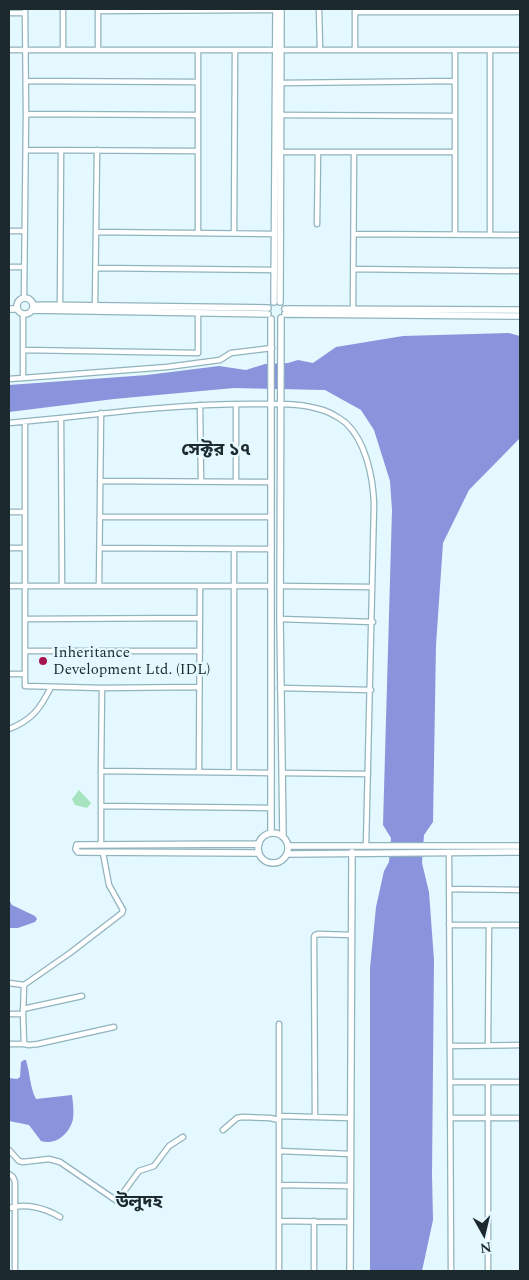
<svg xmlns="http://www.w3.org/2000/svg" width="529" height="1280" viewBox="0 0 529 1280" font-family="Spectral,'Noto Sans Bengali',serif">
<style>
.park{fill:#a6e3bf}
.water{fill:#8994dc}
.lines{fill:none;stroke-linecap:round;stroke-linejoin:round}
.minor-casing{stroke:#91b3bd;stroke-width:7}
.tertiary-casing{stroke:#91b3bd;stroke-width:8}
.minor{stroke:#fff;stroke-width:4.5}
.tertiary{stroke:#fff;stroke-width:5.5}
.poi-dot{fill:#a8164f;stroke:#e4f9ff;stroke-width:2}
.labels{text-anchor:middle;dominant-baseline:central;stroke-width:4.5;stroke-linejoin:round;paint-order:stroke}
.poi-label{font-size:15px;fill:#1c292d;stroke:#e4f9ff;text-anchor:start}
.quarter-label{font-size:18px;font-weight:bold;fill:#1c292d;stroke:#e4f9ff}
</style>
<rect width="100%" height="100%" fill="#e4f9ff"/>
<!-- park -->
<path class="park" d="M79,790L91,803L87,808L75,805L72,799Z"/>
<!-- water -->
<path class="water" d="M509,333L520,336V438L469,490L443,543L436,645L433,822L424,835L422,863L429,892L434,960L432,1175L433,1220L422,1271H370V968L376,907L384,871L389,862L391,838L383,825L392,510L390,481L374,430L361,410L325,390L234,388L114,399L9,412V385L147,375L219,366L246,370L265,364L288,363L298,360L313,363L336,347L403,336Z
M9,900L12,905L35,916L37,919L35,922L18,928H9Z
M24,1060H26C30,1073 30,1088 36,1099L72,1095C73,1103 74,1111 73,1119C70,1133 56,1146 41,1141L29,1125L9,1121V1078L17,1079L20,1077L21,1062Z"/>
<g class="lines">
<defs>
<path id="minor" d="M63,9V50
M319,9L320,49
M355,9V49
M98,11L276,10
M355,12H520
M9,13H25
M9,50H520
M98,50V9
M455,50V233
M26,81L198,82
M282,83L454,81
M26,114L198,115
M281,115L454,116
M26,150L198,151
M278,152H454
M317,224L318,152
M9,231H24
M96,232L274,234
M198,233V50
M234,233L235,50
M354,234L520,235
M490,235V50
M9,267H24
M96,268L274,270
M353,269L520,271
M24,298L26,114L25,9
M60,305L61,150
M95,306L97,150
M353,309L354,152
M24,350L198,353V313
M23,378L167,367L220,360L231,353L272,348
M9,379L23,378V314
M236,404V481
M200,405L201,481
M25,422V686L102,688L199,687
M9,423L61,418
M100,481L271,482
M9,512H25
M100,517H271
M9,548H25
M100,548L271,549
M9,586H271
M62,586L61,418C124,411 187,404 251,404C272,404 295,403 315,408C326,410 337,416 346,423C366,442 373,477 374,504L366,846
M99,586L101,413
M281,586L371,587
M25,619L200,618
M280,619L373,622
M25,651H200
M9,674H25
M102,688L101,771L271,773
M280,688L371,690
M9,729C32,720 40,709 51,687
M199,771L200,586
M234,772V549
M282,773L368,774
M101,806L271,808
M101,844V771
M449,852L451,1271
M449,889L520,890
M449,925H520
M9,983L24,985
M23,1009L82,996
M9,1014H23L24,985L70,953L122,913L123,910L109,885L103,853
M279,1024V1271
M9,1044H24L23,1014
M24,1044L29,1045L38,1044L114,1027
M450,1046L520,1045
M488,1046L489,925
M450,1082H520
M488,1082V1271
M279,1116L350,1118
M315,1117L314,937L315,935L319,934L351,935
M450,1118H520
M223,1130L237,1118L242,1117L270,1118L279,1120
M9,1150L19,1161L23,1162L49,1159L60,1162L117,1201L139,1171L154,1166L169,1146L183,1137
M280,1151L350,1154
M9,1174L13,1177L15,1182V1271
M279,1185L350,1186
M9,1208C26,1203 45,1208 60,1217
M279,1221L350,1222
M314,1221V1271"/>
<path id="tertiary" d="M17 306a8 8 0 1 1 16 0a8 8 0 1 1-16 0Z
M274,302L276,9
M280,302L281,9
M33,305L268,308
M9,309H17
M285,309L520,310
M32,310L268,314
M285,314L520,316
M281,318L280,619L283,837
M271,833V319
M258 848a15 15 0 1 1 30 0a15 15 0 1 1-30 0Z
M259,844L80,845H77L76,849L78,852L259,853
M288,846H520
M287,854L520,852
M350,1271L352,852"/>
</defs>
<!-- minor casing -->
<use href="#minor" class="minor-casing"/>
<!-- tertiary casing -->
<use href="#tertiary" class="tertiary-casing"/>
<!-- minor -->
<use href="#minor" class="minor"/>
<!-- tertiary -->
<use href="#tertiary" class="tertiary"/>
</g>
<!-- markers -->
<circle class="poi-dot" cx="43" cy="661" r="5"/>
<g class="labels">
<!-- poi labels -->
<g class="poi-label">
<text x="53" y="652">Inheritance<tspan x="53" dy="17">Development Ltd. (IDL)</tspan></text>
</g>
<!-- quarter labels -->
<g class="quarter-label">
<text x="216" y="449">সেক্টর ১৭</text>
<text x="139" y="1201">উলুদহ</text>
</g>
</g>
<!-- border -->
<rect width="529" height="1280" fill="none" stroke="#1c292d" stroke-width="20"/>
<!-- north arrow -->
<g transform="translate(484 1235) rotate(172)" stroke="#e4f9ff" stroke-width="4" paint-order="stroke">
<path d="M0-4L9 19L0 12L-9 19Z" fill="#1c292d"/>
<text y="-8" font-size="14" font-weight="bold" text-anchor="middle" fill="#1c292d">N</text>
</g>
</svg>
